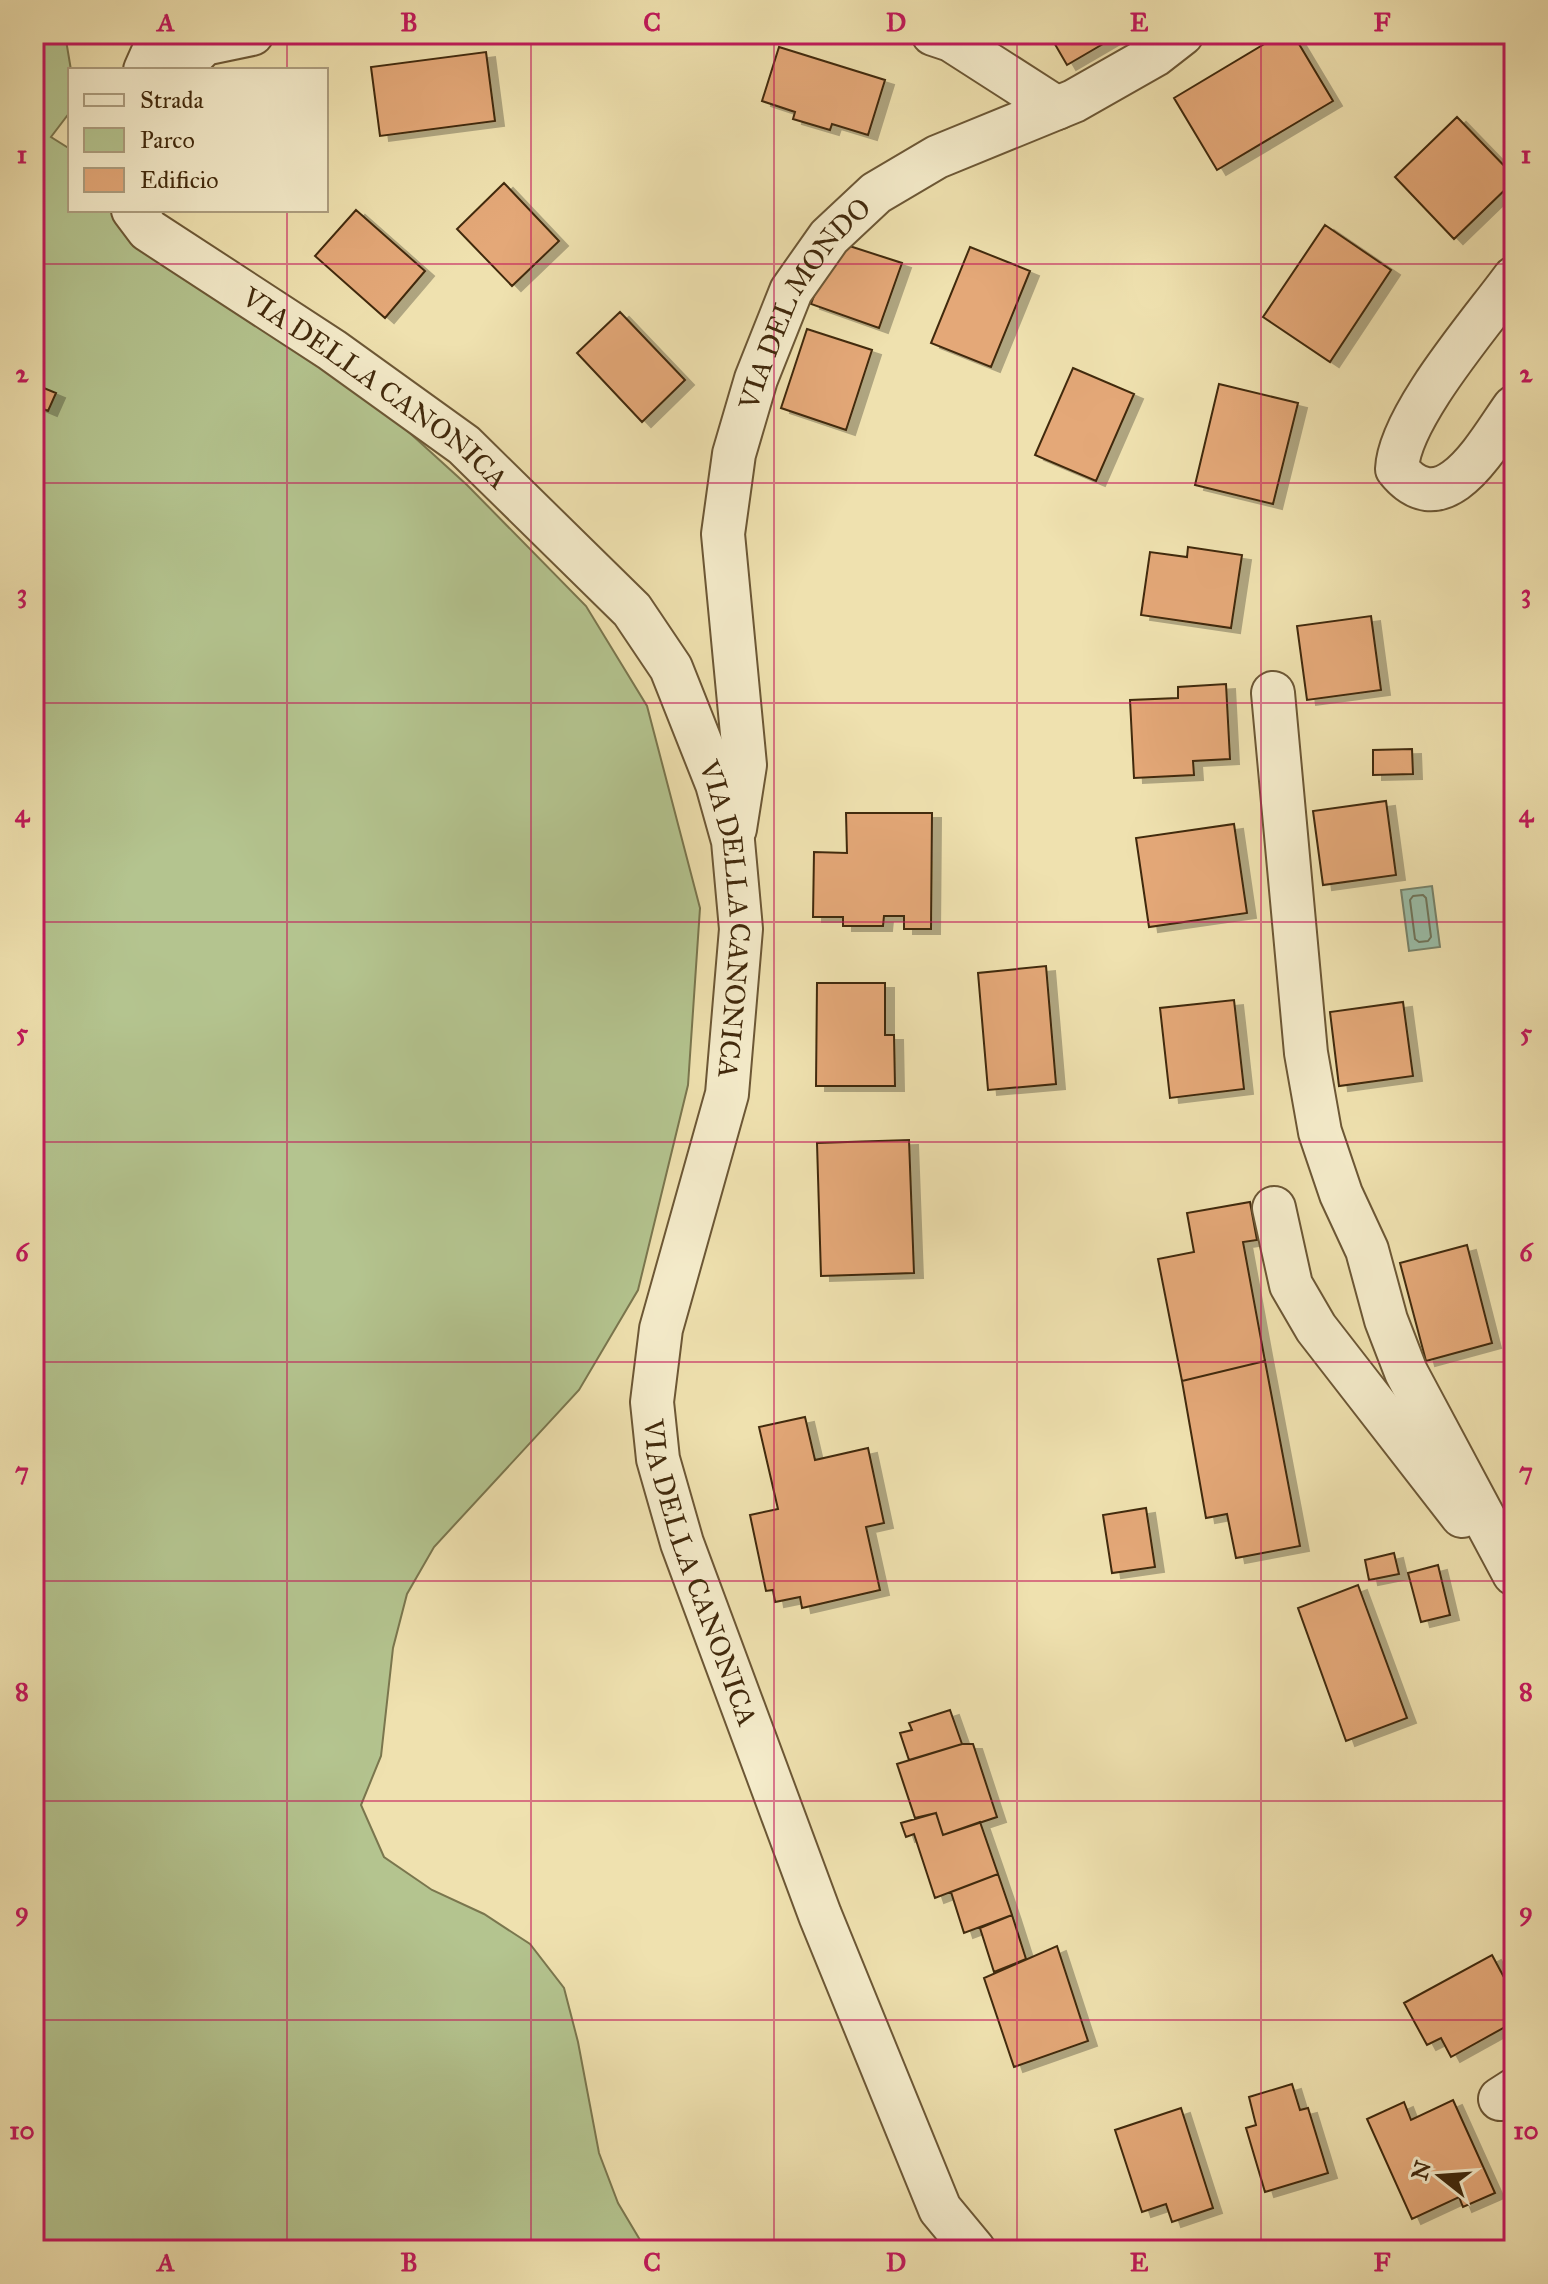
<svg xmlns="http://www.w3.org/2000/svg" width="1548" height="2284" viewBox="0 0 1548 2284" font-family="'IM FELL Great Primer',serif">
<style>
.green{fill:#b4c48f;stroke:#7a764e;stroke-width:2}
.water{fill:#9abea9;stroke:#76826a;stroke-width:2}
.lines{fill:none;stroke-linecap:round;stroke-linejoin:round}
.shore{stroke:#6e745a;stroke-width:2}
.building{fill:#e4a878;stroke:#41290c;stroke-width:2;filter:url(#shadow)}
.minor-casing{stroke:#6c5735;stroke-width:46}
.minor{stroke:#f5eccb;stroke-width:42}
.grid{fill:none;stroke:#c2185b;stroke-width:2;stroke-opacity:0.55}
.labels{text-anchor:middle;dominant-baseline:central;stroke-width:8;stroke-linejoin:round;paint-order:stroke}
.street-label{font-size:28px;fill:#41290c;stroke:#f5eccb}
.neatline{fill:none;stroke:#c2185b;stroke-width:3}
.grid-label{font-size:26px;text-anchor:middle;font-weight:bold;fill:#c2185b}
</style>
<defs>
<filter id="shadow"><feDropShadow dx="9" dy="5" stdDeviation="0" flood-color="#0004"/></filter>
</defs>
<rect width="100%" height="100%" fill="#efe1af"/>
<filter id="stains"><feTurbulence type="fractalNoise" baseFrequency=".0025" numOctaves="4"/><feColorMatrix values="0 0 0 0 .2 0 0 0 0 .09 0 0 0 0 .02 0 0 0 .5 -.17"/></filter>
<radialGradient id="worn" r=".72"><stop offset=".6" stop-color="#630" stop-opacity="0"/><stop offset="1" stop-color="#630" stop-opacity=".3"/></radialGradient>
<!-- green -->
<path class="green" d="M34,34H65L71,70L70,112L51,137L70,149V210H125L401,425L467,485L586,606L647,706L700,908L688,1085L638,1290L579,1390L434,1547L407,1594L393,1648L381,1756L361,1805L384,1857L432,1890L484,1914L530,1944L564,1988L578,2042L599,2153L618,2203L646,2250H34Z"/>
<!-- water -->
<path class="water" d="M1432,886L1440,947L1409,951L1401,890Z"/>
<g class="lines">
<!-- shore -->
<path class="shore" d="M1423,895L1426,898L1431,937L1428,941L1419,942L1415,939L1410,900L1413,896Z"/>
</g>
<!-- building -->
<path class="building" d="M1049,34H1120L1067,65Z
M1281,34H1293L1333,101L1217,170L1174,98Z
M779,47L885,80L868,135L832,124L830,130L793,119L795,112L762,101Z
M486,52L495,121L380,136L371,67Z
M1457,117L1514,176V181L1454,239L1395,177Z
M504,183L559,241L512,286L457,229Z
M356,210L425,271L385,318L315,256Z
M1325,225L1391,270L1330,362L1263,317Z
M834,241L902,263L879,328L811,304Z
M970,247L1030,271L991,367L931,343Z
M620,312L685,380L642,422L577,353Z
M807,329L872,350L846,430L781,408Z
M1073,368L1134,394L1096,481L1035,455Z
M34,384L56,393L48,411L34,405Z
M1219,384L1298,403L1273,504L1195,485Z
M1188,547L1242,555L1231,628L1141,615L1150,552L1187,557Z
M1371,616L1381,690L1307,700L1297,626Z
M1226,684L1230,759L1193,761L1194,775L1134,778L1130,700L1178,698V687Z
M1412,749L1413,774L1373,775V750Z
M1386,801L1396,875L1323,885L1313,811Z
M846,813H932L931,929H904V916H884L883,926H843V917H813L814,852L847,853Z
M1234,824L1247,913L1149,927L1136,838Z
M1046,966L1056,1084L988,1090L978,973Z
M817,983H885V1035H894L895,1086H816Z
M1234,1000L1244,1089L1170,1098L1160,1008Z
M1403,1002L1413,1076L1339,1086L1330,1012Z
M909,1140L914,1273L821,1276L817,1143Z
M1250,1202L1257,1240L1243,1242L1265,1361L1182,1381L1158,1259L1194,1252L1187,1213Z
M1467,1245L1492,1343L1426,1361L1400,1263Z
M1265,1361L1300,1546L1236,1558L1227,1514L1206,1518L1182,1381Z
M805,1417L815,1460L868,1448L884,1523L866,1527L880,1590L802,1608L800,1597L775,1602L773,1590L766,1591L750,1515L778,1509L759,1427Z
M1146,1508L1155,1567L1112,1573L1103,1515Z
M1394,1553L1399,1574L1369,1580L1365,1560Z
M1438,1565L1450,1615L1421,1622L1408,1573Z
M1358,1585L1407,1718L1346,1741L1298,1608Z
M950,1710L962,1744L909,1760L900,1733L912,1730L909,1723Z
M962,1744H973L997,1817L943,1835L936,1813L915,1818L897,1764Z
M936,1813L943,1835L980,1822L998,1874L935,1898L914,1834L906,1837L901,1823Z
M998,1874L1012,1915L964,1933L951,1892Z
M1012,1915L1026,1959L994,1972L980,1928Z
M1057,1946L1088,2041L1014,2067L984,1978Z
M1492,1955L1514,1996V2022L1451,2057L1441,2038L1427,2045L1404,2003Z
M1292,2084L1300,2110L1308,2108L1328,2173L1265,2192L1246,2128L1256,2125L1249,2097Z
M1453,2100L1495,2193L1463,2207L1459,2197L1412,2219L1367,2119L1404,2102L1411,2120Z
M1181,2108L1213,2208L1172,2222L1166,2204L1142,2212L1115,2130Z"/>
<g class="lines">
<defs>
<g id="minor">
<path d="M933,34L951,40L1057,108"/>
<path d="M145,70L161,34"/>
<path d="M178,70L204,44L252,34"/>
<path id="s1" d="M133,210L148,230L332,350L464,445L632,610L671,668L717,784L733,841L741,929L727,1094L661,1329L652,1402L658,1459L682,1543L820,1915L940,2209L974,2250"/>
<path d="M1514,278C1481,323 1399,417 1397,469C1444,528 1488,443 1514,407"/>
<path d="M1273,693L1306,1053L1320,1132L1341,1194L1367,1250L1386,1320L1406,1372L1514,1574"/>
<path id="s2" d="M735,829L745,765L723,534L734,454L756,379L791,291L829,237L876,193L937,157L1074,101L1155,55L1182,34"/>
<path d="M1274,1208L1291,1285L1316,1328L1462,1516"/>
<path d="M1500,2099L1514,2090"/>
</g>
</defs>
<!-- minor casing -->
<use href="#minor" class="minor-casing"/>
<!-- minor -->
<use href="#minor" class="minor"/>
</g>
<!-- grid -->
<path class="grid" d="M287,34V70M531,34V2250M774,34V2250M1017,34V2250M1261,34V2250M287,210V2250M34,264H1514M34,483H1514M34,703H1514M34,922H1514M34,1142H1514M34,1362H1514M34,1581H1514M34,1801H1514M34,2020H1514"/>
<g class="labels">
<!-- street labels -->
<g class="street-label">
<text stroke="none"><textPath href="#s2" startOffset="546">VIA DEL MONDO</textPath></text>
<text stroke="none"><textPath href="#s1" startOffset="302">VIA DELLA CANONICA</textPath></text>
<text stroke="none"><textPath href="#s1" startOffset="974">VIA DELLA CANONICA</textPath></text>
<text stroke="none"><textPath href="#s1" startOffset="1646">VIA DELLA CANONICA</textPath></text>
</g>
</g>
<!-- margin -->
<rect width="1548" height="2284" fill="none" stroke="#efe1af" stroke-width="88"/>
<!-- legend -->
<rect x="68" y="68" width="260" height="144" fill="#f5eccb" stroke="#ad9e7f" stroke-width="2"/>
<rect x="84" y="94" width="40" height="12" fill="#f5eccb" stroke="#ad9e7f" stroke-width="2"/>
<text x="140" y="108" font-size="24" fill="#41290c">Strada</text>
<rect x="84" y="128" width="40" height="24" fill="#b4c48f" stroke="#ad9e7f" stroke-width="2"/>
<text x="140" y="148" font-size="24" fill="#41290c">Parco</text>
<rect x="84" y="168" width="40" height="24" fill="#e4a878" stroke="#ad9e7f" stroke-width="2"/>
<text x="140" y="188" font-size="24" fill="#41290c">Edificio</text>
<!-- north arrow -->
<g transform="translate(1440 2176) rotate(287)" stroke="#f5eccb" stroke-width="6" paint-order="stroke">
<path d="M0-6L14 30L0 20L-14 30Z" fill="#41290c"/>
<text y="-12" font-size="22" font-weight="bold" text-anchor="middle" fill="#41290c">N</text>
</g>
<rect x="44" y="44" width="1460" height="2196" class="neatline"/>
<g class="grid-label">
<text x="166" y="31">A</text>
<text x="409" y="31">B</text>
<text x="652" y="31">C</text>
<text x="896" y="31">D</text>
<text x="1139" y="31">E</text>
<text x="1382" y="31">F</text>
<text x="22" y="163">1</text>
<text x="1526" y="163">1</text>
<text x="22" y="382">2</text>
<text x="1526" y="382">2</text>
<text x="22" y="602">3</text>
<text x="1526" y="602">3</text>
<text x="22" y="822">4</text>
<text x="1526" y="822">4</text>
<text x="22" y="1041">5</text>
<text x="1526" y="1041">5</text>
<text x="22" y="1261">6</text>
<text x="1526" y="1261">6</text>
<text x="22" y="1480">7</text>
<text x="1526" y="1480">7</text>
<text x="22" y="1700">8</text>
<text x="1526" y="1700">8</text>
<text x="22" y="1920">9</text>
<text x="1526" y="1920">9</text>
<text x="22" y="2139">10</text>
<text x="1526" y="2139">10</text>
<text x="166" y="2271">A</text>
<text x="409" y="2271">B</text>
<text x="652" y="2271">C</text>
<text x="896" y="2271">D</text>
<text x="1139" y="2271">E</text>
<text x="1382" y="2271">F</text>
</g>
<rect width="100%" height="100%" filter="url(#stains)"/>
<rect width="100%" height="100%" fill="url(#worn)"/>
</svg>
